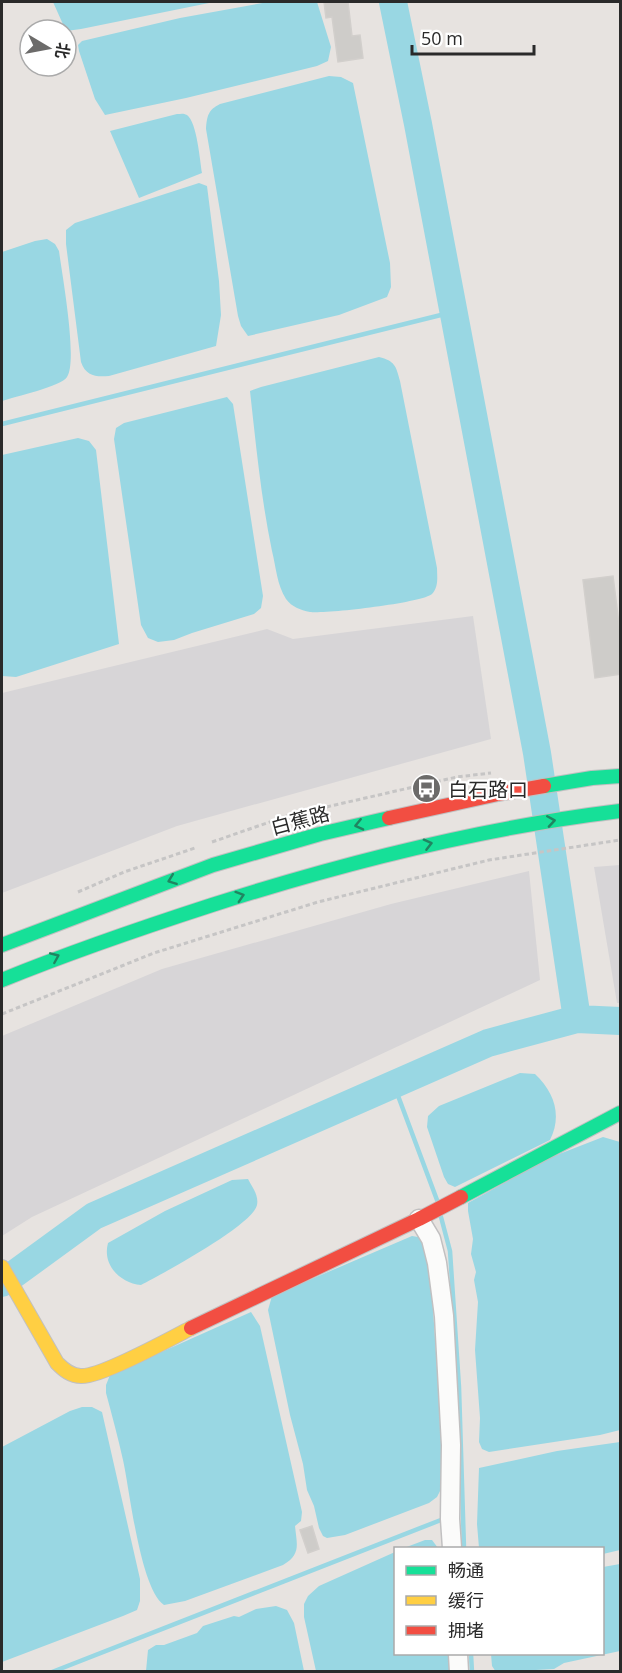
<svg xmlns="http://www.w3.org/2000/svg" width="622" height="1673" viewBox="0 0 622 1673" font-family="'Open Sans','Noto Sans SC',sans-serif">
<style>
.industrial{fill:#d7d5d7}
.water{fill:#99d7e3}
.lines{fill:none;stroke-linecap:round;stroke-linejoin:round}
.stream{stroke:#99d7e3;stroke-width:4.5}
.river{stroke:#99d7e3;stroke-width:28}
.building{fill:#ceccc9;stroke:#d2cfcc;stroke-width:1.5}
.street-casing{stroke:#c1c0c1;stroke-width:21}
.fast-casing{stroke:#c1c0c1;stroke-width:16}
.slow-casing{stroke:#c1c0c1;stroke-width:16}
.jam-casing{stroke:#c1c0c1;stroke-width:16}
.path{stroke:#c6c5c5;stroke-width:3;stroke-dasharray:4.5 3;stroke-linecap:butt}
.street{stroke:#fbfbfa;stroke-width:18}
.fast{stroke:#16e098;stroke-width:14}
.slow{stroke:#ffcf43;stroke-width:14}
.jam{stroke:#f24e42;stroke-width:14}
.oneway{stroke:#208561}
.labels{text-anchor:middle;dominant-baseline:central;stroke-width:4.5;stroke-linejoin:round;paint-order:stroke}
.poi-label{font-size:20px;fill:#2a2a2a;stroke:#fff;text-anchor:start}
.street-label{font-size:20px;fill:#2a2a2a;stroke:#fff}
</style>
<rect width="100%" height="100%" fill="#e7e3e0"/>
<!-- industrial -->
<path class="industrial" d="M473,616L491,739L177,826L2,893V693L267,629L293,639Z
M620,865V1003H617L594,867Z
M529,871L540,980L32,1217L2,1236V1036L162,969L391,904Z"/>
<!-- water -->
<path class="water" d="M53,2H214L81,29L66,31Z
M268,2H317L331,47L328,61L317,66L186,98L105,115L95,99L79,51L78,45L82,41L180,18Z
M329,76L341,77L353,83L390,263L391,287L387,297L339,315L248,336L241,326L238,316L206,129C207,116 208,110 220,104Z
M177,114C181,114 183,113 187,115C197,122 200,161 202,173L139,198L110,131Z
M199,183L207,186L219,281L221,315L216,346L109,376C95,377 86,376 81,362L66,244V230L75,223Z
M47,239L55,244L59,251C62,274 78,361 67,377C62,386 14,397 2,401V252L35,241Z
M379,357C395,361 396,366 400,381L437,568C437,576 439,587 432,594C422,603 325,614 310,612C300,610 292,607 286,599C277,585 276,567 272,551C261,498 256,445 250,391L261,387Z
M227,397L233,404L263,596L261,608L254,614L192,633L174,640L158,642L148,638L141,625L114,439L116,428L124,423Z
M78,438L89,441L96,450L119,644L16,677L2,676V455Z
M520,1073L535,1074C555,1093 562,1116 550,1140L455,1187L448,1184L444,1177L427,1127L428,1116L439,1106Z
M603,1137L620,1142V1430L600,1435L489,1452L482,1449L479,1442L480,1418L475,1350L478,1302L474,1280L476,1272L471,1254L473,1239L468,1211V1203L549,1158Z
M248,1179C252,1187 259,1195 257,1205C253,1225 162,1274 141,1285C120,1283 102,1265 108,1243L165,1211L232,1180Z
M412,1236L418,1237L426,1247L430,1265L442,1441V1487L437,1497L429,1503L345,1535L327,1538L323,1536L319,1528L314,1506L307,1490L303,1464L290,1415L268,1310L272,1296Z
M251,1312L260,1326L302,1512L301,1521L295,1526C297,1545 301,1554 283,1565L185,1601L164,1605C140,1588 130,1491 123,1460C118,1438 112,1415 106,1393V1385L110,1375Z
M82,1407H92L102,1412L140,1579V1601L137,1610L123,1616L2,1662V1447L70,1411Z
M620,1442V1550L603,1554L602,1548H479L477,1524L479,1468L557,1451Z
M425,1540H432L438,1548H404Z
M395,1552L396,1654H450L452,1671H316L304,1617V1604L308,1596L319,1586Z
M620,1564V1651L564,1663L554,1669L496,1672L492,1666L491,1654H602L603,1567Z
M276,1606L287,1610L294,1623L304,1671H146L148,1650L156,1645H164L197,1633L203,1626L234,1616L239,1617L256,1609Z"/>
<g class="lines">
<!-- stream -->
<path class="stream" d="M2,424L453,312
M394,1085L437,1200
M441,1217L450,1251L459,1387L464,1548
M471,1654L472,1672
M52,1672L446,1518"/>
<!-- river -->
<path class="river" d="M393,2L418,124L537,753L577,1019
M2,1283L94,1216L488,1043L577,1019L620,1021"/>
</g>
<!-- building -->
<path class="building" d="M324,2H348L352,36L360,35L363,58L338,62L332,17L326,18Z
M613,576L621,640V674L595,678L583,580Z
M312,1526L319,1549L308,1553L300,1530Z"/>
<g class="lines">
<defs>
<path id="street" d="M419,1219L431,1239L437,1263L444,1316L451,1445L450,1519L452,1548
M458,1654L459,1672"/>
<path id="fast" d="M544,786L592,778L620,776
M2,945L213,865L320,834L389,818
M2,980C71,952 141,928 212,905C346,862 480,828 620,811
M461,1197L620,1113"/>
<path id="slow" d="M2,1267L57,1363C64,1370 71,1376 81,1376C101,1377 170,1339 191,1328"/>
<path id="jam" d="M389,818L498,794L544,786
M191,1328L419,1219L461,1197"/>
</defs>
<!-- street casing -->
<use href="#street" class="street-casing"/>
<!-- fast casing -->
<use href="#fast" class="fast-casing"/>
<!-- slow casing -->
<use href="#slow" class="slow-casing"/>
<!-- jam casing -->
<use href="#jam" class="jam-casing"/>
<!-- path -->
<path class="path" d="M212,842L287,816L457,777L491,773
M78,892L124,872L195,848
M2,1014L154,953L318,902L489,860L620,840"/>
<!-- street -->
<use href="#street" class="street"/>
<!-- fast -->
<use href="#fast" class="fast"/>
<!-- slow -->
<use href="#slow" class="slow"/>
<!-- jam -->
<use href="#jam" class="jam"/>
</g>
<!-- one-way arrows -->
<defs><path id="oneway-chevron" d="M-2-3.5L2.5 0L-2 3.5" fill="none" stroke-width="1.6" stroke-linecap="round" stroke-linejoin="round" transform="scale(1.5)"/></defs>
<g class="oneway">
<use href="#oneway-chevron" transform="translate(551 821) rotate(-9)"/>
<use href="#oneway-chevron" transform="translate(359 825) rotate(167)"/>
<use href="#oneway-chevron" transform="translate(428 844) rotate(-14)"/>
<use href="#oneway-chevron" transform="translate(172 880) rotate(159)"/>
<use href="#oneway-chevron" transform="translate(240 896) rotate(-18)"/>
<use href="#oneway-chevron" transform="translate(55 957) rotate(-23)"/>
</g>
<!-- icons -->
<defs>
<symbol id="bus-disc" viewBox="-11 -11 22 22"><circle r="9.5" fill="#6c6b6a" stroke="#fff"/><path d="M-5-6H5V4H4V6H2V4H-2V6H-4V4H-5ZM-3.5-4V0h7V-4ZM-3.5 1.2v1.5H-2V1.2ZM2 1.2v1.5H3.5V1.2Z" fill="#fff"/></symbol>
</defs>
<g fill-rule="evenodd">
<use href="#bus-disc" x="410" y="772" width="33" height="33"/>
</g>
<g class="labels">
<!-- poi labels -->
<g class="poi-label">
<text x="448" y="789">白石路口</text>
</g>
<!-- street labels -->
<g class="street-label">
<text transform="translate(300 820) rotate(-15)">白蕉路</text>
</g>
</g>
<!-- border -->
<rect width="622" height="1673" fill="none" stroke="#2a2a2a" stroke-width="6"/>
<!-- legend -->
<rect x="394" y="1547" width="210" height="108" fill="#ffffff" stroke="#aaaaaa" stroke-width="1.5"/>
<rect x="406" y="1566" width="30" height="9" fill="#16e098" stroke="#aaaaaa" stroke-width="1.5"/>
<text x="448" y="1577" font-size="18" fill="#2a2a2a">畅通</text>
<rect x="406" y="1596" width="30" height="9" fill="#ffcf43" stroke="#aaaaaa" stroke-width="1.5"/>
<text x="448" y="1607" font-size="18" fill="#2a2a2a">缓行</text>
<rect x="406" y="1626" width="30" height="9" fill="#f24e42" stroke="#aaaaaa" stroke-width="1.5"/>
<text x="448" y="1637" font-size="18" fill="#2a2a2a">拥堵</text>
<!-- north arrow -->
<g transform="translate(48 48) rotate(100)"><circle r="28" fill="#ffffff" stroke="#aaaaaa" stroke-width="1.5"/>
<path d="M0-4.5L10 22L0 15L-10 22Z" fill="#6c6b6a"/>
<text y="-9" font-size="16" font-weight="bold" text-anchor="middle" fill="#2a2a2a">北</text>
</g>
<!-- scale -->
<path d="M412 45v9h122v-9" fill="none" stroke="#2a2a2a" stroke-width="3"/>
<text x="421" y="45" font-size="18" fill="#2a2a2a" stroke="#ffffff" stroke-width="4.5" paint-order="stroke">50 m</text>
</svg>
